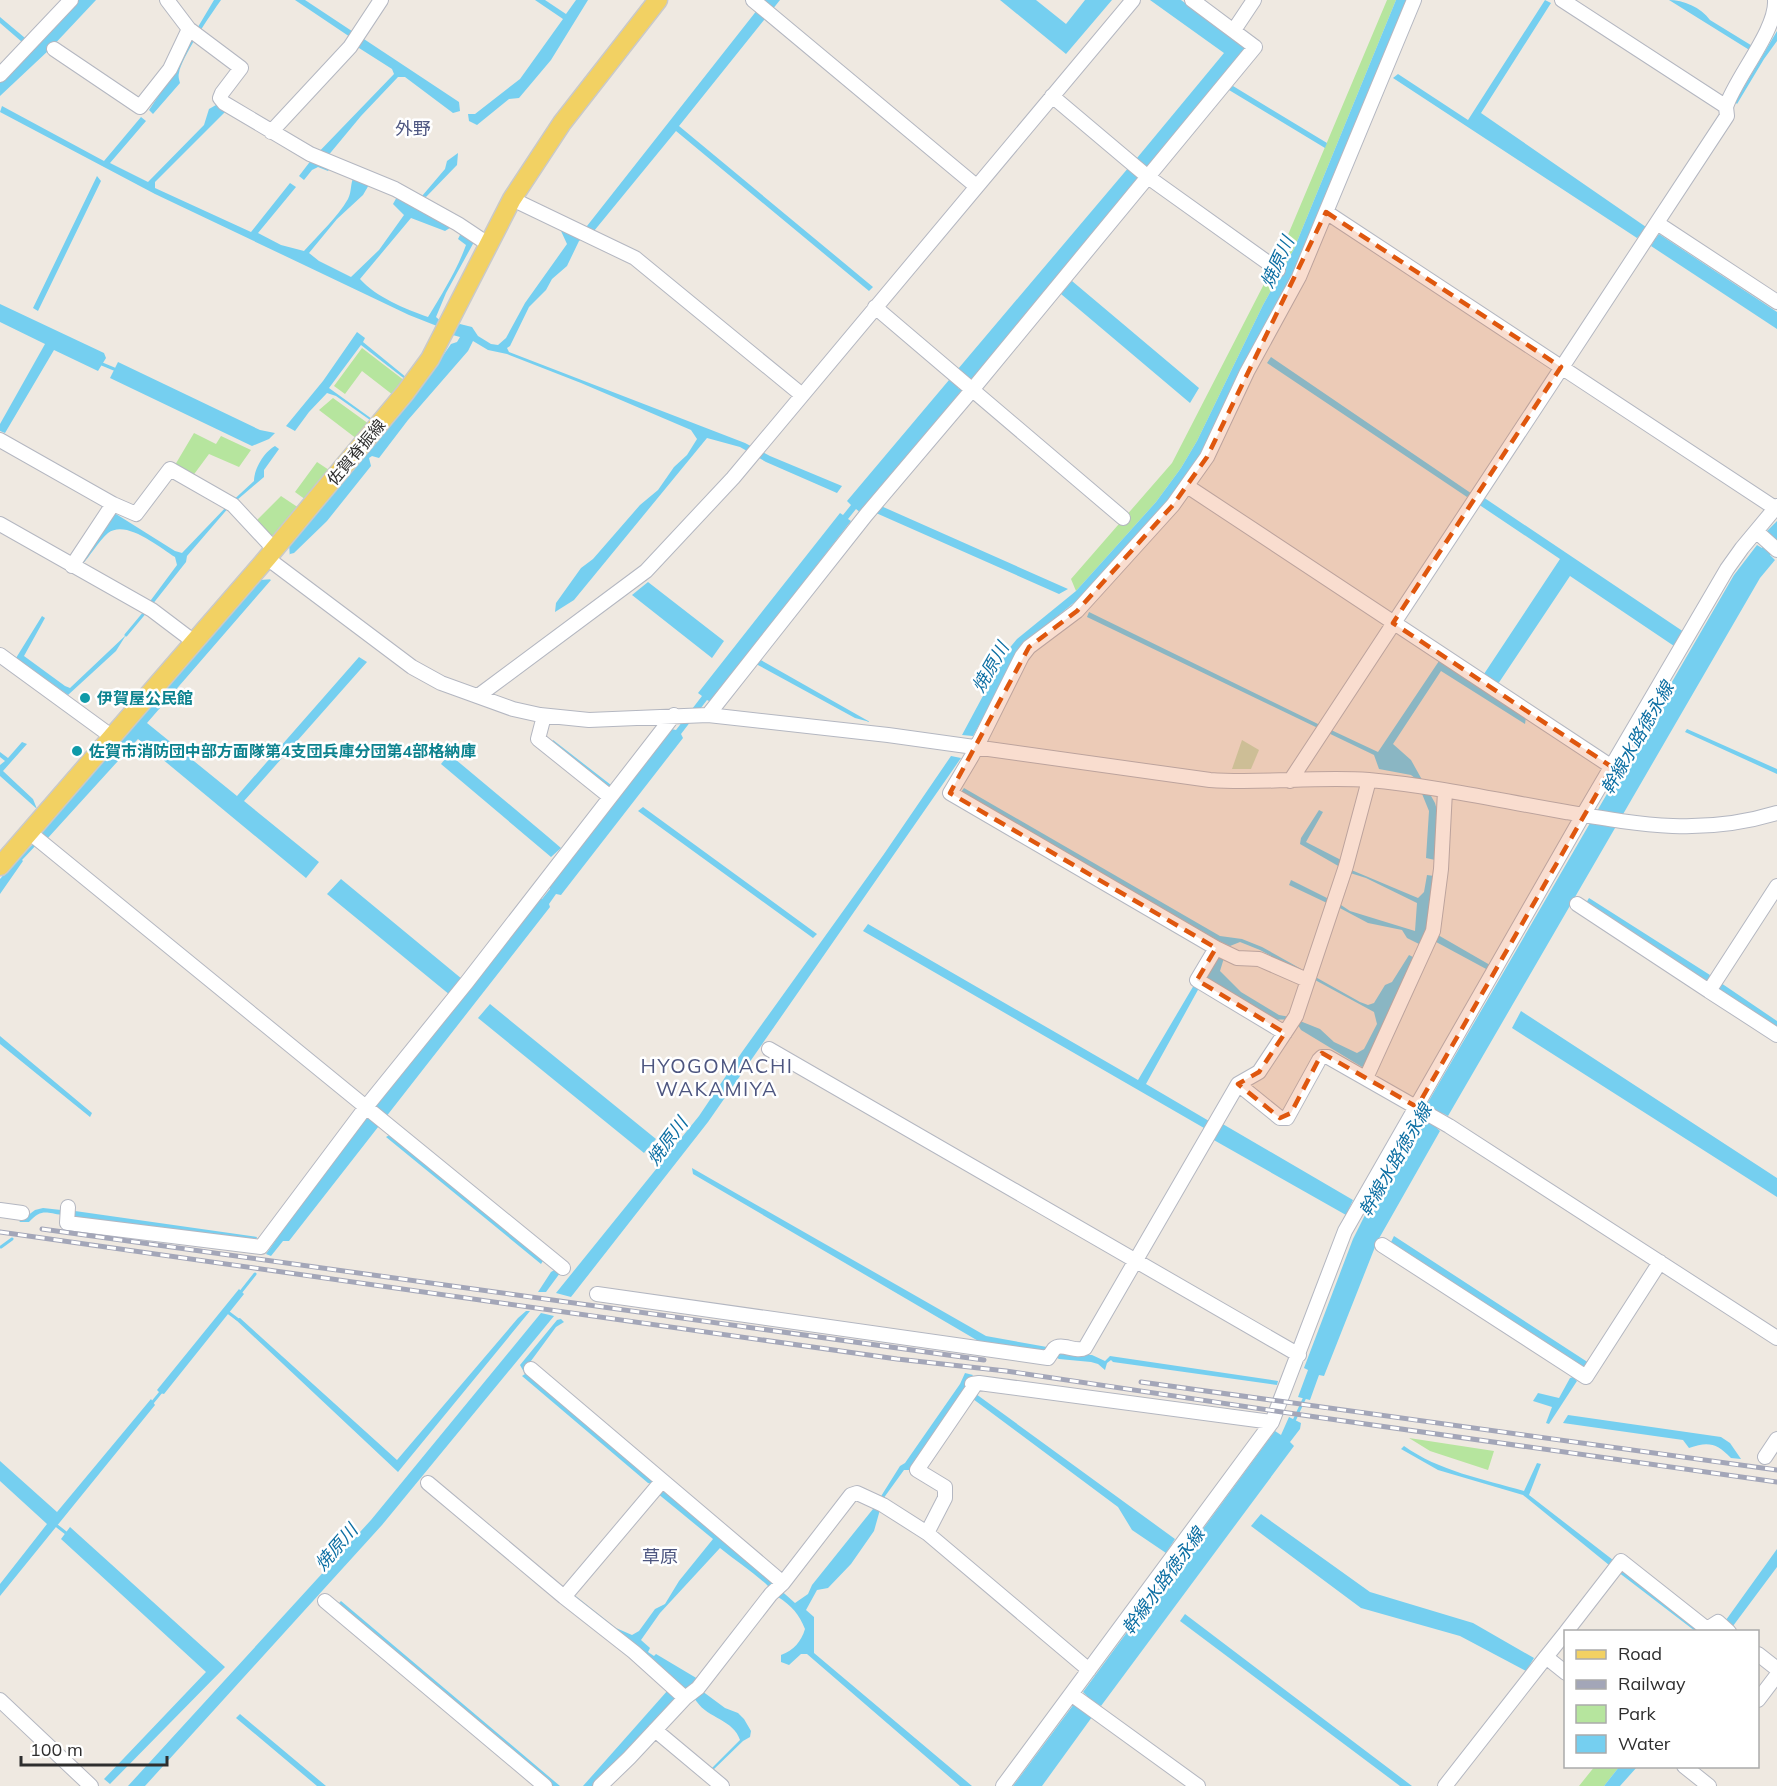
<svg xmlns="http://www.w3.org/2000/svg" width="1777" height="1786" viewBox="0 0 1777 1786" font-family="Mulish,'Noto Sans JP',sans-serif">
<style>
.green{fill:#b6e59e}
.cemetery{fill:#c8d9b8}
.water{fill:#75cff0}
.pier{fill:#efe9e1}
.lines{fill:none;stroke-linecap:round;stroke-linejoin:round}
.stream{stroke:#75cff0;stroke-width:3}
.minor-casing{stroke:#b4b7c1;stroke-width:16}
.major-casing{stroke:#c9c9c9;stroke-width:21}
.minor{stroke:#fff;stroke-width:14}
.major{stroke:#f2d163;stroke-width:18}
.rail-casing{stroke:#a3a6b8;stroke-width:5}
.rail{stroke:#fff;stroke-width:3;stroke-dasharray:9;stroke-linecap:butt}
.marked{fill:#df570e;fill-opacity:0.2;stroke:#df570e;stroke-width:4.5;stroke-dasharray:12 8;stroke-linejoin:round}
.culture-dot{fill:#0f9aa8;stroke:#fff;stroke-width:2}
.labels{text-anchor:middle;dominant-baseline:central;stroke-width:5;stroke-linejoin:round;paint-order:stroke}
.street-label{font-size:16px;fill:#2e2e2e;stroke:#fff}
.culture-label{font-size:16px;font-weight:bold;fill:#0d838f;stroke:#fff;text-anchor:start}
.neighbourhood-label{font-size:18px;fill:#4d5680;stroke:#fff}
.water-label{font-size:18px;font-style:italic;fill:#0d6fa3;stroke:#fff}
.quarter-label{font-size:20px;letter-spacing:1.5px;fill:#4d5680;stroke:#fff}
</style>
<rect width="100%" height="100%" fill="#efe9e1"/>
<!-- green -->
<path class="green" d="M1387,0H1396L1294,249L1263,305L1197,441L1181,468L1156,502L1076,591L1071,579L1172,463L1282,249Z
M362,348L405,381L393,395L362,371L345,394L334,386Z
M333,398L369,424L357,439L319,410Z
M194,433L216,444L221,436L251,450L239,467L209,454L192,477L175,465Z
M317,462L329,470L306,500L295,492Z
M281,496L299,508L272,540L255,522Z
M1409,1438L1494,1451L1488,1470L1430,1451Z
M1595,1766L1619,1767L1604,1786H1579Z"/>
<!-- cemetery -->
<path class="cemetery" d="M1242,740L1259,750L1251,769H1232Z"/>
<!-- water -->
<path class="water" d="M78,0H96L49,50L0,96V82Z
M214,0H221C211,14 181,58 179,73C178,76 179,79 180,83L153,114L149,110L173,74L192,37Z
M295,0H305L459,102L460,111L453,113L405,77H398L361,116L322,163L331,167L328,171L318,167L312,170L304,180L299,176L312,159L394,74L392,69L359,48V43Z
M535,0H545L566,14L576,0H588L551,60L519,98L509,99L477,125L469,121L468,114H475L520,79L563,19Z
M765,0H780L679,126L873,287L869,291L676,131L594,231L579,241L567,266L552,279L546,290L529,307L510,346L507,348L509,352L745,443L770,456L842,486L837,493L766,462L740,447L707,438L574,600L555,612L556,603L581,568L593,559L640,505L658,490L674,467L687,455L697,439L691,430L581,383L507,354L488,350L473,341L468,351L408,420L379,458L372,456L369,458L371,466L327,521L294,553L290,554L270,580H271L147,723L237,796L359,657L367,662L244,801L319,862L306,878L138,739L47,839L40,833L412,400L451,344L457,342L460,337L449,334L453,328L460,324L472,327L478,336L491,344L498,345L506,338L525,303L567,244L561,231L564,228L577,235L587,226Z
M1000,0H1036L1066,24L1085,0H1112L1066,54Z
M1150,0H1181L1247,48L1149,167L1145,165L1138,174L1142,177L971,380L966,377L958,388L962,390L861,513L856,509L848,519L851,521L711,702L707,700L681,734L683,738L561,895L556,894L549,904L550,907L289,1241H283L271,1256L266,1254L278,1237L275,1233L538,898L542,899L550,889L549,885L671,729L676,730L702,696L698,693L840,513L843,515L851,505L847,501L949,380L953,383L963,374L958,369L1129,167L1140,162L1137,158L1224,53Z
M1396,0H1407L1306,249L1192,471L1168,504L1086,593L1024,643L973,736L962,735L1007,651L1017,639L1076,591L1156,502L1181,468L1197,441L1263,305L1294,249Z
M1545,0L1551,3L1481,113L1646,227L1644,231L1656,238L1659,234L1777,312V329L1651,246L1654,241L1642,233L1637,238L1393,78L1398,74L1468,120Z
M1669,0C1683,0 1701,7 1710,20L1754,47L1751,51Z
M0,17L25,38L22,42L0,23Z
M1777,31V41L1764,59L1737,104L1735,102Z
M1233,86L1327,143L1325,148L1229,90Z
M216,105L225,112L155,182V188L251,232L290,183L296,187L258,233L281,245L304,251C319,234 337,218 348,199C352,191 350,184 354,176L370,183L363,195L337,219L309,253L319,261L351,277L379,250L404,215L393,204L398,195L453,226L445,231L411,218L360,279C376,297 405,309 428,317C442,294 457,270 466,245L458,239L461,233L474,242L446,293L436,317L444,324L442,328L409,315L155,194L0,112L2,106L104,161L141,117L146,121L110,163L148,182L204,125L209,109Z
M458,153L457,165L426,197L422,196L445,169L447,161Z
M97,176L101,181L38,311L33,308Z
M1072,281L1199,388L1190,403L1061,294Z
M0,304L104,353L106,358L98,371L54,350L5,433L0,431V424L45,344L0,322Z
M357,332L365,338L363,342L407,378L406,380L361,345L329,388L372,419L370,420L336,396L327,393L309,412L295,431L286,426L323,381Z
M1271,357L1481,500L1483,497L1684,632L1674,646L1570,576L1498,684L1526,717L1525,724L1441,671L1393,744L1411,760L1435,803L1438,814L1435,860L1426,858L1429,811L1416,779L1411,775L1379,769L1374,755L1087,617L1089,612L1318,724L1328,731L1329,729L1378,752L1439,661L1482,688L1489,678L1484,674L1560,559L1478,504L1479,502L1469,495L1467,497L1267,363Z
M118,362L260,430L275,433L269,439L252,446L110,378Z
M275,446L279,449L264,470V477L230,506L187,556L186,562L152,605L148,604L177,565L175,557C159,547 126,519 108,533C98,542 90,556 81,566L80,560L112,514H116L175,551L182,553L228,505L254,481C254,469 264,452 275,446Z
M881,506L1068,589L1059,594L876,513Z
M1777,521V547L1770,555L1775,560L1760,578L1448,1116L1442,1113L1435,1126L1440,1131L1377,1242L1324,1376L1319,1375L1310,1400L1298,1397L1308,1370L1304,1368L1353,1239L1364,1217L1419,1120L1425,1121L1432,1108L1427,1104L1734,575L1757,545L1762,548L1772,536L1767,531Z
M648,582L724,641L712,658L632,595Z
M42,616L45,618L24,656L65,686L70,688L126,635L116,651L68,695L16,658Z
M759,659L870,722L855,718L756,664Z
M1687,729L1777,769V774L1685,732Z
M553,740L611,785L608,789L551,745Z
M22,742L27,744L3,771L33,799L37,809L0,776V765L5,761L0,757V752L8,758Z
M449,754L547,836L561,848L551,857L441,764Z
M951,756L961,758L708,1122L571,1297L556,1293L699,1116L742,1052L884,854Z
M964,788L1220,936L1242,939L1262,947L1360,1002L1368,1005L1374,1003L1385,985L1392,982L1409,955L1413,957L1408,976L1368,1064L1362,1067L1301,1030C1295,1019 1288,1019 1276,1020L1205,978L1217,957L1224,958L1220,971L1241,992L1279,1015L1290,1017L1320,1029L1334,1042L1357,1053L1364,1049L1377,1024L1374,1012L1260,950L1240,942L1230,946L1219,941L961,792Z
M643,807L817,934L813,938L638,811Z
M1319,810L1323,812L1306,842L1343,861L1340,867L1300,844L1301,838Z
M19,857L23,861L0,894V879Z
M1349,869L1418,898L1424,892L1427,875L1434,876L1426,932L1438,935L1490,965L1488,970L1425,936L1419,944L1407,938L1402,930L1368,923L1336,906L1338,903L1350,911L1415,931L1417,903L1366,878L1347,872Z
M341,879L462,979L450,995L327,894Z
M1291,880L1329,899L1327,903L1289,885Z
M1589,898L1710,975L1709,977L1719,985L1721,983L1777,1021V1028L1717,988L1718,986L1708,979L1706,982L1586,903Z
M868,924L1138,1080L1194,985L1199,988L1146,1084L1209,1121L1204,1128L863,931Z
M490,1004L656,1139L644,1153L478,1018Z
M1521,1011L1777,1178V1197L1512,1028Z
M0,1036L92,1113L90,1117L0,1044Z
M1221,1123L1353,1200L1346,1215L1212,1139Z
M391,1134L544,1259L541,1264L386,1137Z
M692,1168L986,1336L1047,1347L1059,1353L1092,1355L1105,1361L1110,1356L1278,1381L1277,1385L1113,1362L1111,1360L1107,1363L1105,1370L1098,1364L1091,1362L1059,1359L1045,1351L980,1342L693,1174Z
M43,1208L61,1210L62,1215C45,1212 41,1209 29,1222H19L35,1210Z
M75,1211L257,1237L255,1242L74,1217Z
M1394,1236L1589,1363L1585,1368H1582L1575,1379L1577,1381L1549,1424L1546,1423L1552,1407L1533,1401L1538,1393L1559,1398L1570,1378L1573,1377L1580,1365L1391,1242Z
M556,1269L560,1273L546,1292H538L551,1272Z
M239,1289L244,1294L164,1394L160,1393L157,1390Z
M526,1311H530L398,1472L235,1319L240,1318L397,1460L518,1318Z
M541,1313L554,1316L382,1525L145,1786H128L371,1520Z
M561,1319L564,1322L556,1327L528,1365L795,1603L808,1594L812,1585L873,1509L900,1466L905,1463L960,1384L965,1373L973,1375L970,1379L967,1391L909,1470H904L883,1499L874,1531L851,1564L828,1588L817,1590L806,1610L814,1617V1653L972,1786H960L807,1654H801L789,1665L781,1662V1655C794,1650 801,1642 805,1629C799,1614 792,1606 778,1597C773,1594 770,1587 765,1583C751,1571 735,1560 720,1548L660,1613L641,1640L650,1648L648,1652L654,1656L656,1654L698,1679L702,1691L725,1708L738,1713L744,1719L751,1731L750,1737L743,1741L712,1771L710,1770L740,1740C734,1720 708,1718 697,1702C692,1695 687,1690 680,1685L675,1700L647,1728L638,1742L596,1786H583L668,1690L652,1660V1658L647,1654L646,1655L572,1598L573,1594L616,1628L632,1635L639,1631L655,1609L665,1604L679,1581L713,1539L657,1493L652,1484L648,1483L522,1376L525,1374L520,1365L557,1320Z
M976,1394L1175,1539L1166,1553L1132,1530L1118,1507L973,1399Z
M151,1399L155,1405L0,1596V1584L47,1524L0,1481V1461L57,1512Z
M1568,1415L1721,1437L1730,1443L1741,1459L1731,1458C1717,1443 1708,1441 1689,1448L1683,1440L1563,1423Z
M1289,1417L1301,1423L1300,1429L1290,1442L1294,1446L1101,1706L1096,1703L1089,1714L1092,1717L1042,1786H1013L1074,1704L1078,1708L1087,1696L1083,1692L1275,1431L1281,1435Z
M1404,1446C1439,1471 1483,1479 1524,1491L1537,1463L1541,1464L1529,1495L1613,1560L1609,1565L1523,1495L1438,1470L1401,1449Z
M1261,1514L1370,1592L1473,1623L1534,1658L1526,1671L1460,1636L1361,1608L1251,1526Z
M70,1527L225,1667L110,1784L104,1779L206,1672L61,1539Z
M1777,1549V1567L1733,1626L1726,1620Z
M1622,1568L1703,1631H1695L1618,1572Z
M341,1601L560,1786H553L338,1604Z
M1185,1614L1412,1786H1400L1180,1621Z
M240,1714L326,1786H317L236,1718Z
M1619,1767H1637L1620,1786H1604Z"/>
<!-- pier -->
<path class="pier" d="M289,544L290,558L274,579L260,580Z"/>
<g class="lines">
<!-- stream -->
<path class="stream" d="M102,364L114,369
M126,635L146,611
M20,860L36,843
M1,1247L12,1239
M240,1293L255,1274
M229,1313L237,1319
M152,1403L161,1392
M1293,1423L1305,1397
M57,1526L66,1533"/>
<defs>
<path id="minor" d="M167,0L189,29L241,68L222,93L220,98L224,103L310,154L395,189L458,224L488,244
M753,0L976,186
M1234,30L1254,0
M54,49L140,107L170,69L189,29
M0,75L71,0
M1052,96L1148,177L1278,270
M1726,107C1735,78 1777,30 1775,0
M271,132L350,47L381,0
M512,199L635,258L802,395
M1326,212L1775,508
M1657,223L1777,302
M875,307L1123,518
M0,440L113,504L136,514L170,469L233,505L274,549
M1187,486L1612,767
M0,524L152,610L193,641
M1757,532L1777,550
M267,558L412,667L441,683L513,709L540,715L589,720L708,715L888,735L1210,780C1263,784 1316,776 1369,780C1435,786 1501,801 1566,812C1641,825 1702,836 1777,813
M72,566L113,504
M0,655L111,736
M478,696L646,571L733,478L1133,0
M708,715L866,515L972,390L1255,47L1192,0
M544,716L538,739L609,796
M1369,780L1346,866L1296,1016L1259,1072L1238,1084L1280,1118H1287L1319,1060L1322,1057H1328L1449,1126L1777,1338
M1290,781L1727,116L1726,107L1722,104L1562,0
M29,832L563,1268
M1777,886L1709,991L1777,1035
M1577,904L1709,991
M1216,948L1197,980L1285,1033
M1307,980L1259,959L1237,958L1216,948L950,793L972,756L1022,656L1029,647L1077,611L1173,505L1207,457L1247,372L1299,277L1414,0
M769,1049L1299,1355
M1366,1078L1433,931L1441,869L1445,791
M68,1207L67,1223L261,1247L366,1107L467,982L674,715
M0,1210L22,1213
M1382,1245L1586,1377L1660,1262
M597,1294L1048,1358C1050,1355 1052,1352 1054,1349C1061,1342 1076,1353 1085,1348L1238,1084
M531,1369L783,1583
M972,1384L979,1383L1272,1422
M1765,1457L1777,1439
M428,1483L564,1597L634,1652L685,1698
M927,1533L945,1498V1487L917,1470L975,1385
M564,1597L662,1481
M325,1601L545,1786
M1566,1632L1621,1561L1707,1629L1718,1622L1729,1632
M1758,1654L1777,1669
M1546,1657L1566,1632
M1071,1694L1198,1786
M0,1700L91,1786
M1758,1700L1777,1675
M655,1730L722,1786
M1684,1766L1709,1786
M600,1786L629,1758L685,1698L698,1688L771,1594L783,1583L851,1495L857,1493L883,1505L927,1533L1089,1670
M1003,1786L1272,1422L1345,1231L1583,815L1727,569L1742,548L1777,506
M1445,1786L1546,1657L1566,1673"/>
<path id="major" d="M0,866L267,558L405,393L430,359L512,199L562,123L658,0"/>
</defs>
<!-- minor casing -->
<use href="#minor" class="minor-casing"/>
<!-- major casing -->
<use href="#major" class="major-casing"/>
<!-- minor -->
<use href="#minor" class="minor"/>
<!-- major -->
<use href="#major" class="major"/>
<defs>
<path id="rail" d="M42,1229L984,1360
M0,1232L897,1359L1006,1371L1316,1417L1777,1482
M1141,1382L1777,1470"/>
</defs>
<!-- rail casing -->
<use href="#rail" class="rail-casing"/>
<!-- rail -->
<use href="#rail" class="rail"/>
</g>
<!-- marked area -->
<path class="marked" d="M1326,212L1561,367L1393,623L1612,767L1417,1107L1322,1053L1291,1113L1280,1118L1238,1084L1259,1072L1285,1033L1197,980L1216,948L950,793L1029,647L1077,611L1173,505L1207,457Z"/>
<!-- markers -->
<g class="culture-dot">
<circle cx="85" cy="698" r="6"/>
<circle cx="77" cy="751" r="6"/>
</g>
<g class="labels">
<!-- street labels -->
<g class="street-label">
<text transform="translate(356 452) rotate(-50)">佐賀脊振線</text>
</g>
<!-- culture labels -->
<g class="culture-label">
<text x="97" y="698">伊賀屋公民館</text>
<text x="89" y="751">佐賀市消防団中部方面隊第4支団兵庫分団第4部格納庫</text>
</g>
<!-- neighbourhood labels -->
<g class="neighbourhood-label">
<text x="413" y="128">外野</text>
<text x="660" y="1556">草原</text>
</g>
<!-- water labels -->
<g class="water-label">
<text transform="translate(1277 262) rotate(-65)">焼原川</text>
<text transform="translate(990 667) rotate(-60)">焼原川</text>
<text transform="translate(1637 738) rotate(-60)">幹線水路徳永線</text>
<text transform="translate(667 1141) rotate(-53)">焼原川</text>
<text transform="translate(1395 1160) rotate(-60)">幹線水路徳永線</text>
<text transform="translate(336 1547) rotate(-49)">焼原川</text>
<text transform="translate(1163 1581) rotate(-54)">幹線水路徳永線</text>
</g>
<!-- quarter labels -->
<g class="quarter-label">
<text x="717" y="1065">HYOGOMACHI<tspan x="717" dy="23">WAKAMIYA</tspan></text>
</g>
</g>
<!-- legend -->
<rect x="1564" y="1630" width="195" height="138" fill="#ffffff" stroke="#ababab" stroke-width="1.5"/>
<rect x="1576" y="1650" width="30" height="9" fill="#f2d163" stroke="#ababab" stroke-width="1.5"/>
<text x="1618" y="1660" font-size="18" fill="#2e2e2e">Road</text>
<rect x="1576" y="1680" width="30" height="9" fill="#a3a6b8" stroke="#ababab" stroke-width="1.5"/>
<text x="1618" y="1690" font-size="18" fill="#2e2e2e">Railway</text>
<rect x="1576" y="1705" width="30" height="18" fill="#b6e59e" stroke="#ababab" stroke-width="1.5"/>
<text x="1618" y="1720" font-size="18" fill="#2e2e2e">Park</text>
<rect x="1576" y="1735" width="30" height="18" fill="#75cff0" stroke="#ababab" stroke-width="1.5"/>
<text x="1618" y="1750" font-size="18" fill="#2e2e2e">Water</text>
<!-- scale -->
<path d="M21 1756v9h146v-9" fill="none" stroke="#2e2e2e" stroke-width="3"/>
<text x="30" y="1756" font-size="18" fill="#2e2e2e" stroke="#ffffff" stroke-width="4.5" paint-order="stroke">100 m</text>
</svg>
